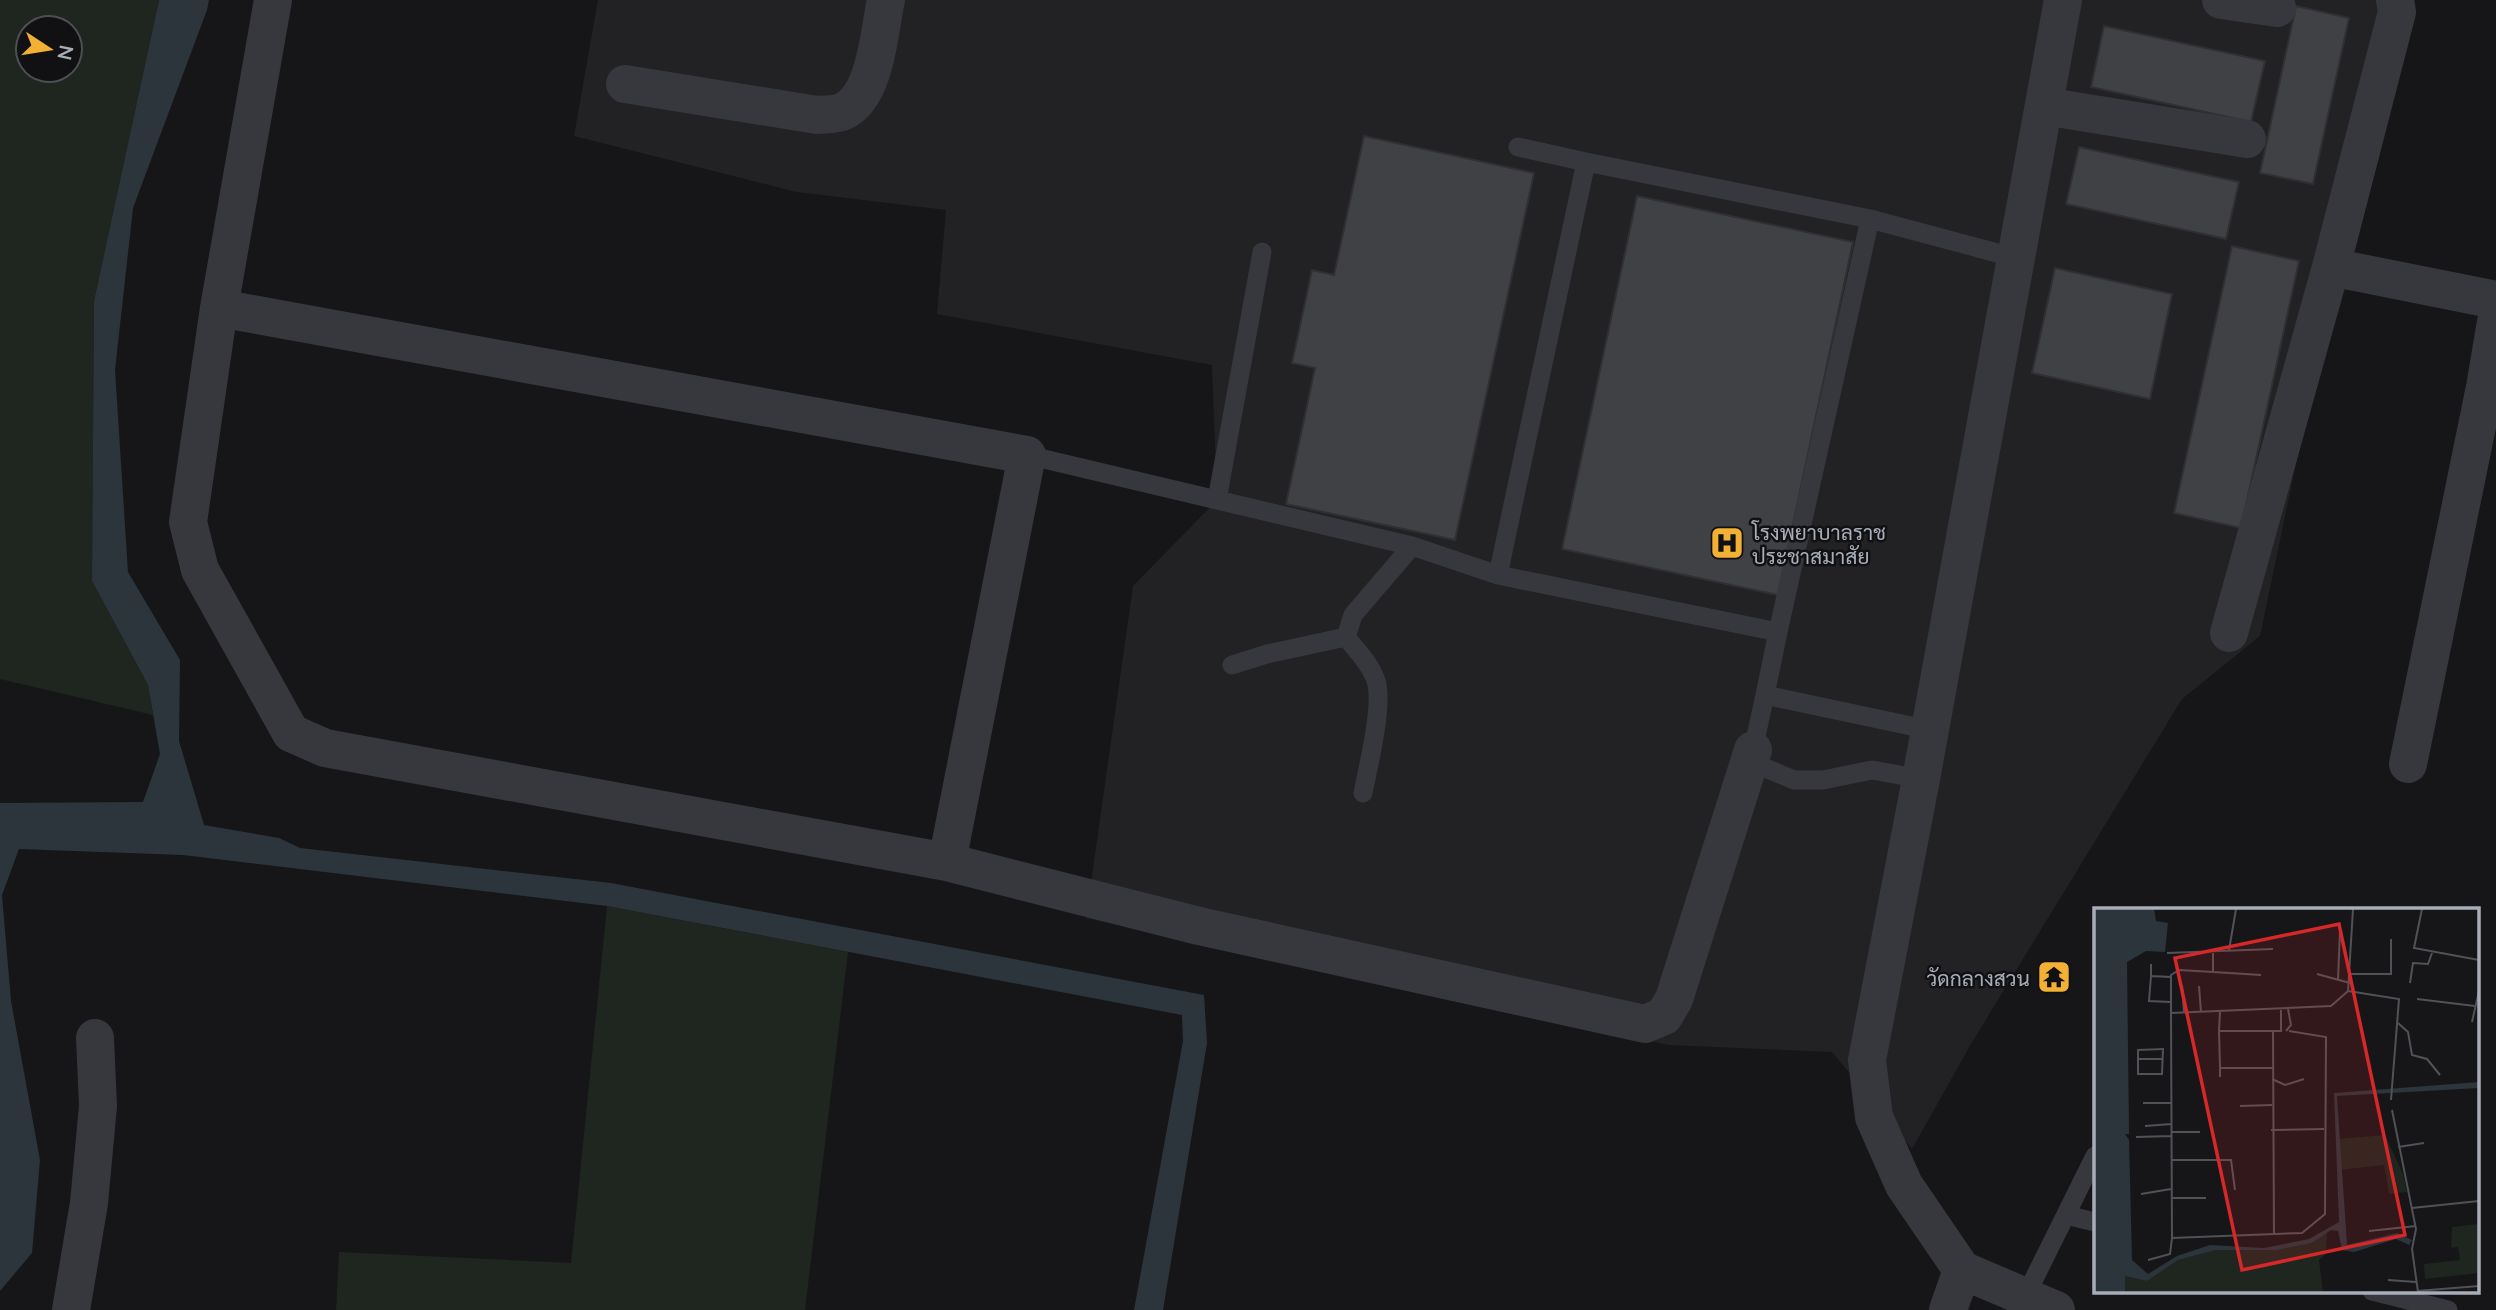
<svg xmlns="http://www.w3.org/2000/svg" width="2496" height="1310" viewBox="0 0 2496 1310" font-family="Lato,Sarabun,sans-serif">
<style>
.built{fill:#222225}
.green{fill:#1e261f;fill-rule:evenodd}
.water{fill:#2c353c}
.building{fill:#404145;stroke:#303034;stroke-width:2}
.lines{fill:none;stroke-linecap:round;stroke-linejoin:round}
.lane{stroke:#37383d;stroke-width:19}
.street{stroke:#37383d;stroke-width:38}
.labels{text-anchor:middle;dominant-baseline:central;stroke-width:5;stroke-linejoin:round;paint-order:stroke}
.poi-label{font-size:21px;fill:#a8adb8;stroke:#111113;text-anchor:start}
.inset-road{fill:none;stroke:#505258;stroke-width:2}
.view{fill:#d62828;fill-opacity:0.15;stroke:#d62828;stroke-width:3.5}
.inset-edge{fill:none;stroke:#a8adb8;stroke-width:3.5}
</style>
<rect width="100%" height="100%" fill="#161618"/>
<!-- built -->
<path class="built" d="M598,0H2393L2260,636L2182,699L1971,1044L1912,1149L1832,1052L1669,1045L1086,918L1133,586L1217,500L1212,365L937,314L946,210L797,192L574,136Z"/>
<!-- green -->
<path class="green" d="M0,0H159L94,301L92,581L148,685L153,715L0,679ZM28,28H70V70H28Z
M607,906L848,952L805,1310H336L339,1252L571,1263Z"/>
<!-- water -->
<path class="water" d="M159,0H209L207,10L133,208L115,370L128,572L180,660L179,741L204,825L279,838L300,848L611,883L1204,995L1207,1043L1163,1310H1134L1183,1041L1182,1015L607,906L183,855L19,849L2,895L11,1001L40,1160L32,1253L0,1291V803L143,802L160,754L148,685L92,581L94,301Z"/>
<!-- building -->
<path class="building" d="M2296,6L2349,18L2313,184L2260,173Z
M2104,26L2265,61L2251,122L2091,87Z
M1364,136L1534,173L1455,540L1286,504L1315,368L1292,363L1312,270L1334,275Z
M2079,147L2239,182L2226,239L2066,204Z
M1637,196L1853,242L1778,595L1562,549Z
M2232,246L2299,261L2241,528L2174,513Z
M2055,268L2172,294L2150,399L2032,373Z"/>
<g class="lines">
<!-- lane -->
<path class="lane" d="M1586,162L1870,219
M1027,455L1412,546L1498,575L1778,632L1765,695L1930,730
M1217,500L1262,252
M1498,575L1586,162L1518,147
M1778,632L1870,219L2016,258
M1232,665L1267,654L1346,637
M1765,695L1753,750L1763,767L1794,780H1823L1872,770L1921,779
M1363,793C1368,767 1385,700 1375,678C1369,662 1356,650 1346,637L1353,615L1412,546
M2066,1215L2095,1222
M2372,1291L2448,1310
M2025,1297L2095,1156"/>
<!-- street -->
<path class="street" d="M273,0L219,308L188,522L200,570L291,733L325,748L947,862L1199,926L1645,1024L1664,1016L1674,999L1753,750
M2221,0L2277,8
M2395,0L2397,12L2331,267L2496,300
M625,84L817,115C825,114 837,115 844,111C876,95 879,32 886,0
M2044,106L2247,139
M219,308L1027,455L947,862
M2229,633L2331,267
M2408,764L2485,387L2496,322
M71,1310L89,1203L98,1106L95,1038
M1948,1310L1962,1270
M2056,1310L1962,1270L1904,1185L1874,1117L1867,1060L1921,779L2063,0"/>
</g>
<!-- icons -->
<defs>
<symbol id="hospital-square" viewBox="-11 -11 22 22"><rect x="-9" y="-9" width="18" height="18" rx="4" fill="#f2b134" stroke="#111113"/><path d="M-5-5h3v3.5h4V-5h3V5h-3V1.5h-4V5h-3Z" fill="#111"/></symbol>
<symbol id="temple-square" viewBox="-11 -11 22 22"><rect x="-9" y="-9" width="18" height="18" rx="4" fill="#f2b134" stroke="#111113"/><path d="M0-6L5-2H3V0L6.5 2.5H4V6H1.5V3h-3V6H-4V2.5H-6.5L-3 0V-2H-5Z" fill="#111"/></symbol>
</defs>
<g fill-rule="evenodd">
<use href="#hospital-square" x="1708" y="524" width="38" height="38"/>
<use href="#temple-square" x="2035" y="958" width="38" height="38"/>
</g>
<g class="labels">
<!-- poi labels -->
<g class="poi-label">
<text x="1752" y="531">โรงพยาบาลราช<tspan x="1752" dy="24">ประชาสมาสัย</tspan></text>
<text x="2030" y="977" text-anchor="end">วัดกลางสวน</text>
</g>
</g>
<!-- overview -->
<g transform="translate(2094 908)">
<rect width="385" height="385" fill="#161618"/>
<path d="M291,227L309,266L313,284L295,286L290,257L245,262L244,231ZM384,316L385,365L331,371L330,356L366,352L364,339L357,340L358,319ZM233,324L232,346L225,352L229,384H31V368L53,373L84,352L122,342H183L218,335Z" fill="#1e261f"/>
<path d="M0,1H60L62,13L74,15L71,44L52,43L33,54L35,226H31L35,232L38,352L54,366L83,348L116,337L170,340L215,331L245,314L240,185L385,174V180L243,188L253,337L303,325L318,332L315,337L302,331L260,344L248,342L244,323L237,322L218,335L183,342H122L84,352L53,373L31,368V384H0Z" fill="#2c353c"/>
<path class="inset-road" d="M328,1L320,40L385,52M135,42L142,1M73,45L179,41M57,56V68L77,69M119,64L167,67M223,66L256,75M257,66H297V31M57,68L55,93L76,94M244,72L246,22M316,75L319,55L334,56L338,45M88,77L90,105M105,78L107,104M254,83L305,91L297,192M323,91L381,98M126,103L125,123H179M77,105V67L85,62L119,64V42M378,114L385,83M304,115L314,124L318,147L333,151L346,167M125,123L126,160M192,123L197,117L194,101M195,123L232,129L231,306L208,325L78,330L77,105L237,98L254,83L259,1M43,142L70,141M44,142V166H68L69,141M44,151H69M126,169V160H180M178,171L191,177L210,171M49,195H77M146,198L178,197M298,202L322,321L318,341L324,384M51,218L77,216M177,222L230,221M77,224H106M42,229L77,228M304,239L330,235M77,252H137L141,282M47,286L77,281M77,290H112M318,300L385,293M275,323L322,318M180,327L179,123H187V102M54,352L76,346L78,330M294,372L322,374M323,383L385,378"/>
<path class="view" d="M245,16L311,327L148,362L81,50Z"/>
<rect width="385" height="385" class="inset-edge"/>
</g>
<!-- north arrow -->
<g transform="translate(49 49) rotate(102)"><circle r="33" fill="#111113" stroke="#4d4f55" stroke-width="2"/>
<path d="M0-5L12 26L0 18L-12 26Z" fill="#f2b134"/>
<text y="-10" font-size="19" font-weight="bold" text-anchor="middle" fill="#a8adb8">N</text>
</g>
</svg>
